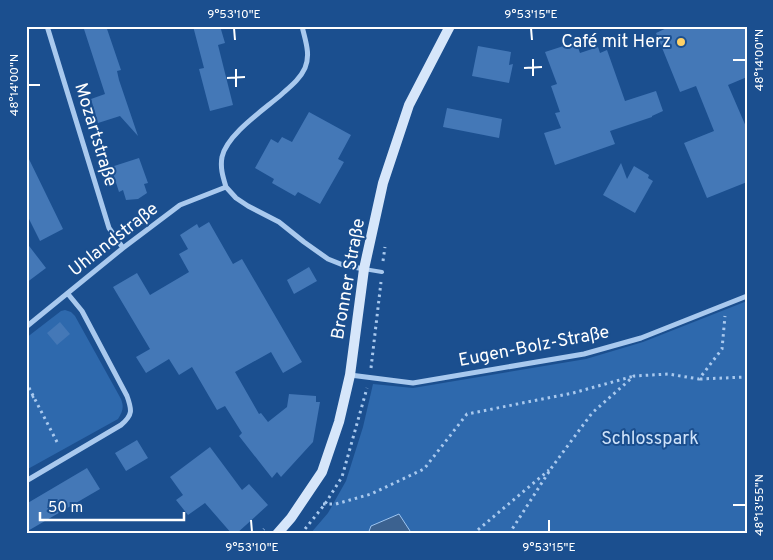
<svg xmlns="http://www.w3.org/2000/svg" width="773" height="560" viewBox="0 0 773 560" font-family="Overpass,sans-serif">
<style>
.green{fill:#2e69ad}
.water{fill:#3c6290;stroke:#9cc4f0}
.building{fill:#4478b7}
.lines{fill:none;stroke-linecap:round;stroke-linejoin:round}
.path{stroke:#a9c9ee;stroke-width:3;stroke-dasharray:2.5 4;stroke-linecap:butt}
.lane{stroke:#a9c9ee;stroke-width:4}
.street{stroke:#a9c9ee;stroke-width:5}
.secondary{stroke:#d6e6fa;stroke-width:10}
.ticks{fill:none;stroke:#fff;stroke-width:2}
.poi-dot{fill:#ffd166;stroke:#1b4f8f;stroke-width:2}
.labels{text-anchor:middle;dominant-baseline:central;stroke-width:4;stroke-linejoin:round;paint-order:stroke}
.poi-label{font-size:18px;fill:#fff;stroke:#1b4f8f;text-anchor:end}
.street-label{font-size:18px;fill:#fff;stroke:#1b4f8f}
.park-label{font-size:18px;fill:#cfe3fa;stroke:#1b4f8f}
.neatline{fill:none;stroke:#fff;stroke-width:2}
.ticks-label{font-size:12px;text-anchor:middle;fill:#fff}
</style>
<rect width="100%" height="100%" fill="#1b4f8f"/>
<!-- green -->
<path class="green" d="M747,301V534H310L328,513L346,481L363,427L373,384L413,388L586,359L643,342Z
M65,310L71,312L75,316L121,399C124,407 123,411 118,419L26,470V338L61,311Z"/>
<!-- water -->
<path class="water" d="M399,514L412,534H368L371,526Z"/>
<!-- building -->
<path class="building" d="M83,26H106L121,70L117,71L119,80L138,136L120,116L98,123L91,99L105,94Z
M193,26H220L225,43L218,45L233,105L210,111L199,69L204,68Z
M671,26H747V77L728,85L747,129V182L707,198L684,143L714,131L696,86L680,92L656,33Z
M576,42L580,53L598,47L600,53L607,50L625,101L656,91L663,111L652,116V117L610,131L615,144L555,165L544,133L561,128L555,113L560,112L551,86L557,84L545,52Z
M478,46L511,52L509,65L513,64L509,83L472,76Z
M447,108L502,119L499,138L443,127Z
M309,112L351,135L338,159L344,162L320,204L298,192L295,196L272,183L274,179L255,168L271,139L278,143L282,137L292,142Z
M26,153L63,229L40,241L26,213Z
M139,158L148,183L144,184L147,193L138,199L126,200L123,190L119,192L111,167Z
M621,163L627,179L634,166L649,175L648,178L653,181L635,213L603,195Z
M209,222L233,264L242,259L302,362L283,373L271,352L235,372L259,414L261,413L268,422L287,407L289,394L316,396V402H320L313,442L281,477L277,472L272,478L239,436L242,433L225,406L217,410L192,367L179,375L169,359L146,373L136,357L150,349L113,287L137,273L150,295L189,272L179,254L188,249L180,235L197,224L199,228Z
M26,242L46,268L26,283Z
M309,267L317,281L294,294L287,280Z
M60,322L70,334L57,345L47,333Z
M137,440L148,458L126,471L115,453Z
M210,447L242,490L249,484L268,505L236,534H232L205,503L188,515L176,500L183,495L170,477Z
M87,468L100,489L26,532V504Z"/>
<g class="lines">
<!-- path -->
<path class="path" d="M383,261L385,247
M371,368L381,282
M700,379L747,377
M26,382L57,442
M26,400L34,396
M323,504H336L371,494L424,469L467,414L573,393L634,376
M259,534L264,529
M301,534L325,504L342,477L367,388
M473,534L549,470
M509,534L552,467L592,413L634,376L668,374L699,379L722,349L725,316"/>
<!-- lane -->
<path class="lane" d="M364,269L382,272"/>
<!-- street -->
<path class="street" d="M47,26L109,228L123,248
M226,187C223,177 220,168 222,157C227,134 265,109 282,94C291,86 300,79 305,68C311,54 305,40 302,26
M26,327L123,248L180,205L226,187L236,198L248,206L279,222L304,242L328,259L343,265L364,269
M350,375L413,383L584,354L641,338L747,296
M26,481L121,425C133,415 132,410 127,396L82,311L68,294"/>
<!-- secondary -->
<path class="secondary" d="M277,534L291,518L322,472L339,422L350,375L364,269L383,183L409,105L450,26"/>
</g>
<!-- ticks -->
<path class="ticks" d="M234,28L235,40M531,28L532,40M533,59V76M733,60H746M524,68L542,67M236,69V87M227,78L245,77M28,85H40M733,505H746M251,520L252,532M549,520V532"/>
<!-- markers -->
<circle class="poi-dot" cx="681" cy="42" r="5"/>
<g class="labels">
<!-- poi labels -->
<g class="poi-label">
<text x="671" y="42">Café mit Herz</text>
</g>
<!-- street labels -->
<g class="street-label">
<text transform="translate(95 135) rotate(73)">Mozartstraße</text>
<text transform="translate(114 240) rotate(-38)">Uhlandstraße</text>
<text transform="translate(349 279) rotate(-80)">Bronner Straße</text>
<text transform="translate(534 347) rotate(-11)">Eugen-Bolz-Straße</text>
</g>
<!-- park labels -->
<g class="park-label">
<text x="650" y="439">Schlosspark</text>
</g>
</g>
<!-- border -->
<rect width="773" height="560" fill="none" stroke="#1b4f8f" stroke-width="55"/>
<!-- scale -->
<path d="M40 512v8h144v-8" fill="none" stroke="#ffffff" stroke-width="2.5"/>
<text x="48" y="512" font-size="15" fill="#ffffff" stroke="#1b4f8f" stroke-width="4" paint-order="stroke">50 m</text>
<rect x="28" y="28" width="718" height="504" class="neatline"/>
<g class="ticks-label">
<text x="234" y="18">9°53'10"E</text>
<text x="531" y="18">9°53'15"E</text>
<text transform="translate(759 60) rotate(-90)" y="4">48°14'00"N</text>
<text transform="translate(14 85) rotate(-90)" y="4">48°14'00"N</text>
<text transform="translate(759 505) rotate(-90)" y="4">48°13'55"N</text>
<text x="252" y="551">9°53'10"E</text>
<text x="549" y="551">9°53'15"E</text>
</g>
</svg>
